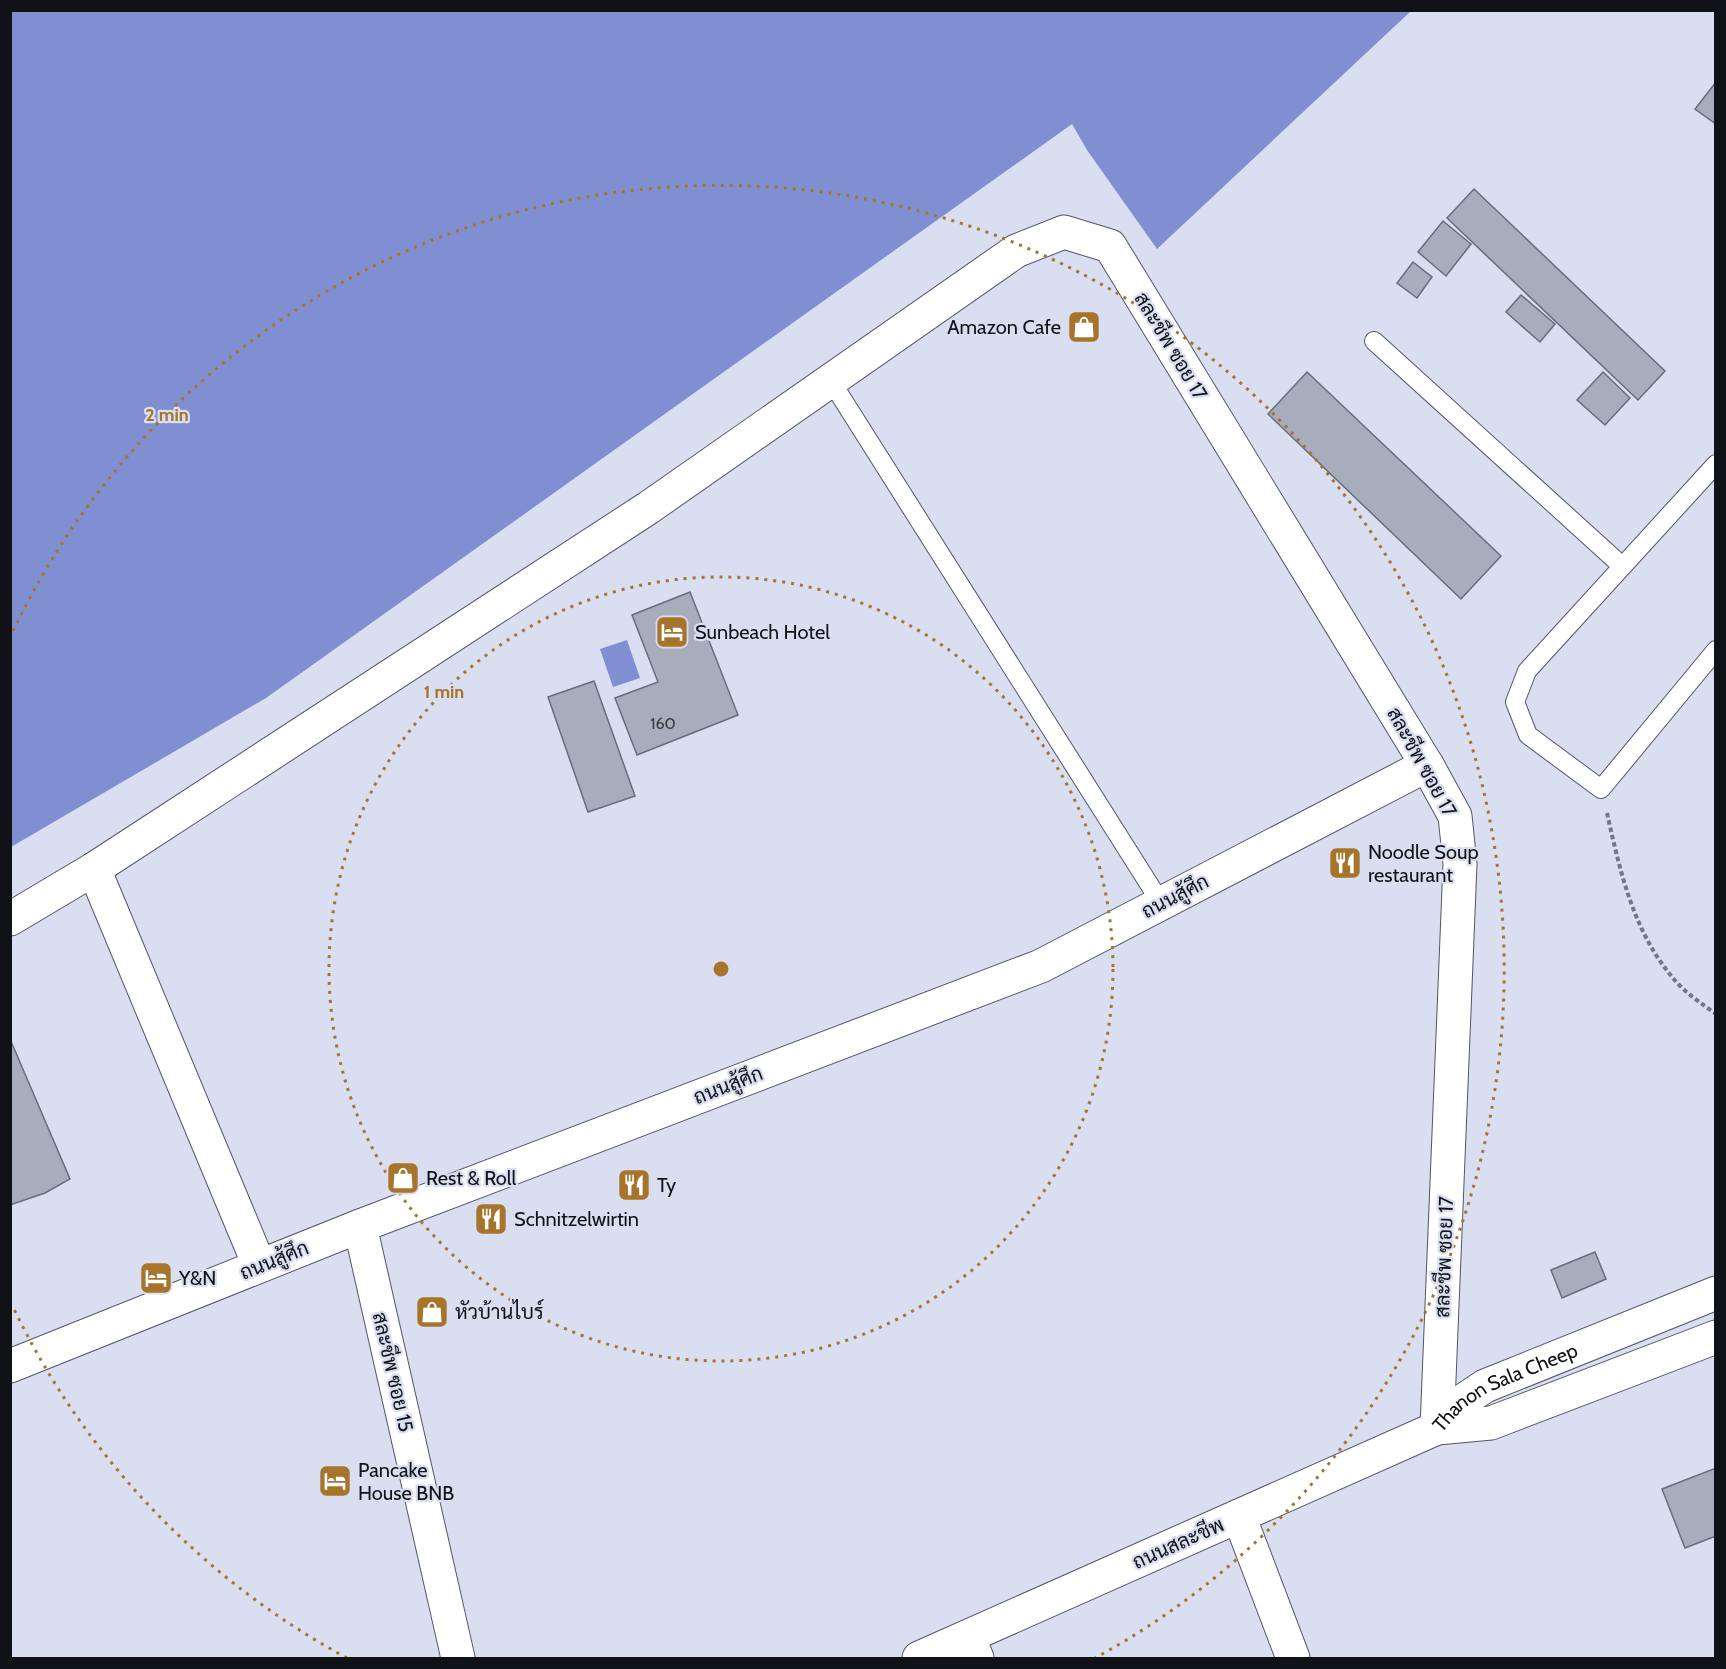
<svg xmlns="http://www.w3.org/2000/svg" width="1726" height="1669" viewBox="0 0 1726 1669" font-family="Cabin,Sarabun,sans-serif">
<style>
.water{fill:#7f8fd1}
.building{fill:#a8adbd;stroke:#686d7c;stroke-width:1.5}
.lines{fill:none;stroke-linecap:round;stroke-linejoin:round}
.service-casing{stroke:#525665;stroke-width:20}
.minor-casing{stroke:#525665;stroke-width:35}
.tertiary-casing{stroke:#525665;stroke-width:35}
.path{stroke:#747783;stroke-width:4;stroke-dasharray:4.5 3;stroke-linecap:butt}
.service{stroke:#fff;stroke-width:18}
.minor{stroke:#fff;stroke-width:33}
.tertiary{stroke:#fff;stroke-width:33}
.ring{fill:none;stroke:#a6752b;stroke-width:3;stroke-dasharray:3 6}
.labels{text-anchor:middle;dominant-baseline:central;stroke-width:4.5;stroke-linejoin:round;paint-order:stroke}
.number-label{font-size:16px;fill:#373941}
.poi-label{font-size:20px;fill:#111218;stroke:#d9def0;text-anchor:start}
.street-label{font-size:20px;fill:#111218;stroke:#d9def0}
.centre{fill:#a6752b;stroke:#d9def0;stroke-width:3}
.ring-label{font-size:18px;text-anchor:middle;font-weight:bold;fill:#a6752b;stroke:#d9def0;stroke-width:4.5;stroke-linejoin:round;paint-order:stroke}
</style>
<rect width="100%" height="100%" fill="#d9def0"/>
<!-- water -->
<path class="water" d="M10,11L11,10L1411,11L1157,249L1087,150L1072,124L266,698L11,847Z
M627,640L640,678L613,687L600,649Z"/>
<!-- building -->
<path class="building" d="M1716,82V124L1695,109Z
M1474,189L1665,371L1638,400L1447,218Z
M1443,221L1471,244L1446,276L1418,252Z
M1413,262L1432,277L1417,298L1397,283Z
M1521,295L1555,324L1540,342L1506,312Z
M1307,372L1501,556L1461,599L1268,414Z
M1603,372L1630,398L1605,425L1577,400Z
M690,592L738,715L637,755L615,698L658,682L632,615Z
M594,681L635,796L588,812L548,697Z
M10,1039L70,1179L45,1193L10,1205Z
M1595,1252L1606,1279L1562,1298L1551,1270Z
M1716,1468V1536L1685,1548L1662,1489Z"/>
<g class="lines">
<defs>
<path id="service" d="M1374,341L1622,566
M831,381L1161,903
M1716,464L1527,671L1515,702L1528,735L1601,789L1716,650"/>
<g id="minor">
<path d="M94,869L259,1265"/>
<path d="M360,1226L458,1658"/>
<path d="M10,1366L360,1226L1041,966L1427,765"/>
<path id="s1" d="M1437,1428L1458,1404L1485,1386L1716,1293"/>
<path d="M1437,1428L1491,1423L1716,1337"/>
<path d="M1239,1516L1293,1658"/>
<path d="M968,1637L977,1658"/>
</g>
<path id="tertiary" d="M10,919L94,869L648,508L1016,251L1064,232L1110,246L1427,765L1455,816L1460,864L1437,1428L919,1658"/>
</defs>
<!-- service casing -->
<use href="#service" class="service-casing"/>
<!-- minor casing -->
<use href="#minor" class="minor-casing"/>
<!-- tertiary casing -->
<use href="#tertiary" class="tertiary-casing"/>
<!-- path -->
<path class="path" d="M1607,813C1620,871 1633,931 1673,978C1684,992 1702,1004 1716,1014"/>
<!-- service -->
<use href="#service" class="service"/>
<!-- minor -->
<use href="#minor" class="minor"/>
<!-- tertiary -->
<use href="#tertiary" class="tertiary"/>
</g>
<!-- distance rings -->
<g class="ring">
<circle cx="721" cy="969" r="392"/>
<path d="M347 1658A784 784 0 0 1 13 1307M13 631A784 784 0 1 1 1095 1658"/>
</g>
<!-- icons -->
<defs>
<symbol id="shop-square" viewBox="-11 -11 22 22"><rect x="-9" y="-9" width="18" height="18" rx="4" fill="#a6752b" stroke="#d9def0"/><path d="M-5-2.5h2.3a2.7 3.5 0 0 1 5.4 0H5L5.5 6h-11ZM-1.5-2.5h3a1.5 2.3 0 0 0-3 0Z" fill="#fff"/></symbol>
<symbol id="hotel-square" viewBox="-11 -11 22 22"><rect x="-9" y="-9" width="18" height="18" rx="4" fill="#a6752b" stroke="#d9def0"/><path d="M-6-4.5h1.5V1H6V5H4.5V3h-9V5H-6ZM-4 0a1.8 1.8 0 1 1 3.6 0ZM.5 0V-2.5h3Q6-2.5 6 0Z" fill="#fff"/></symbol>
<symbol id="restaurant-square" viewBox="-11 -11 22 22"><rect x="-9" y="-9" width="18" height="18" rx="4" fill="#a6752b" stroke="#d9def0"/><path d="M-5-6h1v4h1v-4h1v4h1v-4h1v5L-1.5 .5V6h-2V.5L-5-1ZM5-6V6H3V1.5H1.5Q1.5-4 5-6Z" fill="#fff"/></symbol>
</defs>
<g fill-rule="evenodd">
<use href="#shop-square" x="1065" y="308" width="38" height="38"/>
<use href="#hotel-square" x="653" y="613" width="38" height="38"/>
<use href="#restaurant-square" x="1326" y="844" width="38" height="38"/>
<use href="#shop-square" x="384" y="1159" width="38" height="38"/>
<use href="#restaurant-square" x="615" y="1166" width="38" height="38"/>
<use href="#restaurant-square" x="472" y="1200" width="38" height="38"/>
<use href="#hotel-square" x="137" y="1259" width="38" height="38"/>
<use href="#shop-square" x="413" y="1293" width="38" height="38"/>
<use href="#hotel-square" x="316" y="1462" width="38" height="38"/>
</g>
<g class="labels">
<!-- number labels -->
<g class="number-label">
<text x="663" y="723">160</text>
</g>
<!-- poi labels -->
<g class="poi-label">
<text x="1061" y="327" text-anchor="end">Amazon Cafe</text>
<text x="695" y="632">Sunbeach Hotel</text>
<text x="1368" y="852">Noodle Soup<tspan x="1368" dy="23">restaurant</tspan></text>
<text x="426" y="1178">Rest &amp; Roll</text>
<text x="657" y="1185">Ty</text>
<text x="514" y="1219">Schnitzelwirtin</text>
<text x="179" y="1278">Y&amp;N</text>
<text x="455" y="1312">หัวบ้านไบร์</text>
<text x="358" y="1470">Pancake<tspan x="358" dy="23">House BNB</tspan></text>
</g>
<!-- street labels -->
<g class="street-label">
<text transform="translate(1171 346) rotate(59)">สละชีพ ซอย 17</text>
<text transform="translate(1422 762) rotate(61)">สละชีพ ซอย 17</text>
<text transform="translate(1175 896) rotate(-27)">ถนนสู้ศึก</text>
<text transform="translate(728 1085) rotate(-21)">ถนนสู้ศึก</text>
<text transform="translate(1444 1257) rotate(-88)">สละชีพ ซอย 17</text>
<text transform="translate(274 1260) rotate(-22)">ถนนสู้ศึก</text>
<text transform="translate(393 1372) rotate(77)">สละชีพ ซอย 15</text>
<text stroke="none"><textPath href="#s1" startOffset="81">Thanon Sala Cheep</textPath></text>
<text transform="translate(1178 1543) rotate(-24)">ถนนสละชีพ</text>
</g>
</g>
<circle cx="721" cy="969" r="9" class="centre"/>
<g class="ring-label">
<text x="167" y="421">2 min</text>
<text x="444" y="698">1 min</text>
</g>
<!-- border -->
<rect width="1726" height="1669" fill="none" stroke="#111218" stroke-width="24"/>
</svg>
